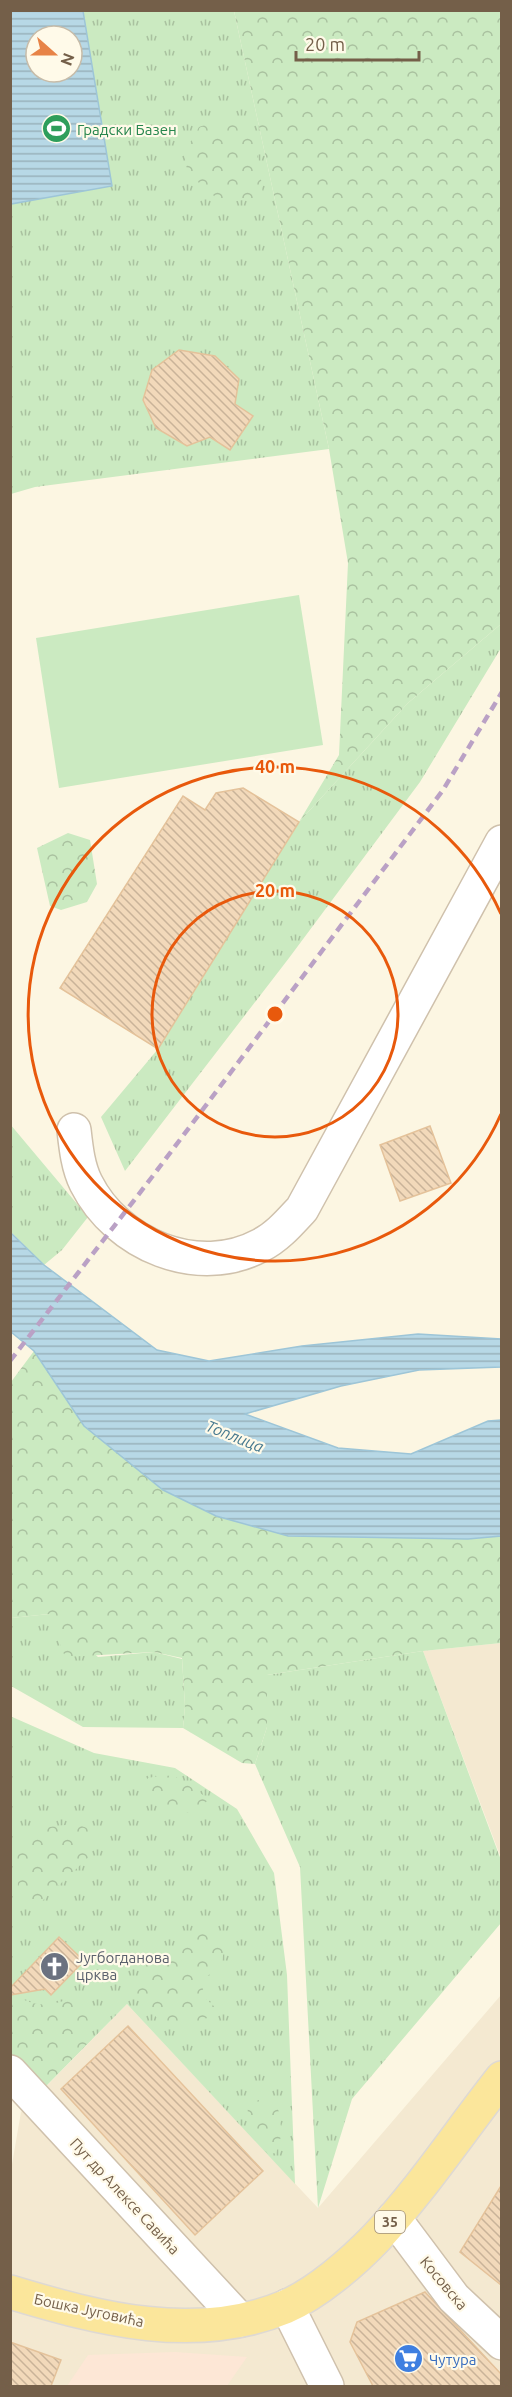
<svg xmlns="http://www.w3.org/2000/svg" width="512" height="2397" viewBox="0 0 512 2397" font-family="Ubuntu,sans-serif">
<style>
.residential{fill:#f4e9d1}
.commercial{fill:#fde7d6}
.grass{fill:url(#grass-tufts);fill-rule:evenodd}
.forest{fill:url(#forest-crowns)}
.garden{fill:#cbeac1}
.water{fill:url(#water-rules);stroke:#9dc5d7;stroke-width:1.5;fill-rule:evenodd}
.building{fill:url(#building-back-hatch);stroke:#e4c29a;stroke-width:1.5}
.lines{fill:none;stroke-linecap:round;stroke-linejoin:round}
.minor-casing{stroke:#cfc1ac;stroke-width:36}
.major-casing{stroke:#ded9d3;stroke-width:36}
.minor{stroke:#fff;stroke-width:33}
.major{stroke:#fbe69b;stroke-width:33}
.rail{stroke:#baa1c5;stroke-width:4.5;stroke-dasharray:9 6;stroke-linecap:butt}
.ring{fill:none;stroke:#e8590c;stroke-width:3}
.labels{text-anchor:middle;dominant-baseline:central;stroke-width:4.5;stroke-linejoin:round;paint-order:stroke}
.shield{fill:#fffae9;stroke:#9e8e79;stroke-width:1.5}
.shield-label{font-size:14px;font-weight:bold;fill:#745f49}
.leisure-label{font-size:15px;fill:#27864d;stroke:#fffae9;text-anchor:start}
.worship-label{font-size:15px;fill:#5b616d;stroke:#fffae9;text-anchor:start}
.street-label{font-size:15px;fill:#745f49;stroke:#fffae9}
.shop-label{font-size:15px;fill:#366cbe;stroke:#fffae9;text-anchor:start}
.water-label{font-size:16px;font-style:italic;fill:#45788e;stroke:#fffae9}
.centre{fill:#e8590c;stroke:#fffae9;stroke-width:3}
.ring-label{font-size:18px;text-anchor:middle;font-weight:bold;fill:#e8590c;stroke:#fffae9;stroke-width:4.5;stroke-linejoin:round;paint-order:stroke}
</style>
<defs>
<pattern id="grass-tufts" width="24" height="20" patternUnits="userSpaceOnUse" patternTransform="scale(1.5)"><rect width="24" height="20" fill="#cbeac1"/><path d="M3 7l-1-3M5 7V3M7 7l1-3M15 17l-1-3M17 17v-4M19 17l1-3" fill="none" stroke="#a9c19f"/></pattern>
<pattern id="forest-crowns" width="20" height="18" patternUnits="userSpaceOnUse" patternTransform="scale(1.5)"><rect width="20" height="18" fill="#cbeac1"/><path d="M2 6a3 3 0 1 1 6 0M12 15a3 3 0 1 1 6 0" fill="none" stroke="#a9c19f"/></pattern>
<pattern id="water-rules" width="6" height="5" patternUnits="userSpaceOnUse" patternTransform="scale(1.5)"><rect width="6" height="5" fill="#b7d8e6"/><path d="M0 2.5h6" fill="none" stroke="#99b2bc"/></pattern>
<pattern id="building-back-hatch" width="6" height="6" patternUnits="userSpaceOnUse" patternTransform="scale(1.5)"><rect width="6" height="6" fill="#f2d9ba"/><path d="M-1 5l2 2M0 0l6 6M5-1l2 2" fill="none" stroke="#c9b399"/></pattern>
</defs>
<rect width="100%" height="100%" fill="#fcf6e2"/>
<!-- residential -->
<path class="residential" d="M501,1643H502L501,1858L423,1651Z
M501,1995V2386H11L10,2176L21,2112L127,2004L318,2208Z"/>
<!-- commercial -->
<path class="commercial" d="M175,2352L247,2357L227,2386H67L88,2355Z"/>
<!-- grass -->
<path class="grass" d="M11,11H234L329,449L35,487L11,494ZM36,36H72V72H36Z
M501,624V648L420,782L289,958L125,1171L101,1117L158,1049L299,822L408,703Z
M10,1124L88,1217L62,1250L44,1265L11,1232Z
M49,1614L98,1657L154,1652L182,1659L185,1706L183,1728L83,1727L11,1686V1618Z
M423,1651L501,1860V1923L352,2099L318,2208L300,1867L255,1764L267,1727V1675Z
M10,1716L94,1753L175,1768L237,1809L274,1873L287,1975L295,2184L127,2004L42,2090L11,2057Z"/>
<!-- forest -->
<path class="forest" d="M234,11H501V624L408,703L299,822L339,755L348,563L329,449Z
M227,117L255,132L264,203L244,200L221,203L205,187L188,175L184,153L199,127Z
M68,833L90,840L97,884L87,902L61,910L50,906L37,848Z
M34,1351L84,1426L288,1536L468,1539L501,1536V1643L423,1651L267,1675V1727L255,1764L242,1763L183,1728L185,1706L182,1658L154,1652L65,1657L49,1614L11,1618V1382Z
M164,1775L176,1777L209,1799L195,1813C167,1813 158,1809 141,1788L148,1778Z
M76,1824L93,1830L91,1855L40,1903L28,1906L18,1896L17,1839L48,1827Z
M203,1932L224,1949L221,1968L200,1980L206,1999L216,2008L202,2023L189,2026L176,2024L156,2017L144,2001L128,1992L145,1965L167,1959L188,1937Z
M10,1992C34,2008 47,2007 73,1998L87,2015L92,2039L42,2090L11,2057Z
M259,2100L278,2108L282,2133L276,2153L268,2154L247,2132L248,2103Z"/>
<!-- garden -->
<path class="garden" d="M299,595L323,745L59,788L36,638Z"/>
<!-- water -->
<path class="water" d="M11,10L83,11L112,186L11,204ZM36,36H72V72H36Z
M10,1232L44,1265L157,1350L209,1361L302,1346L418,1334L501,1339V1367L419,1370L341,1386L245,1414L338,1448L411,1454L488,1421L501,1420V1536L468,1539L288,1536L216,1516L163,1490L84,1426L34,1351L11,1332Z"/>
<!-- building -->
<path class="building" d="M179,350L215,356L239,379L235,404L253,416L230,450L210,437L187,446L156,428L143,400L152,370Z
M243,788L299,822L158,1049L60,988L183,796L205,810L216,793Z
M430,1126L451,1183L400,1201L380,1145Z
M59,1937L84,1961L51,1995L45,1989L10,1995V1988Z
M128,2026L263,2171L195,2235L61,2089Z
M501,2186V2285L460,2252Z
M425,2292L501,2374V2386H373L350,2342L357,2322Z
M10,2342L61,2360L51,2386H10Z"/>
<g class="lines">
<defs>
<path id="minor" d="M74,1130C76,1148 78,1167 86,1183C117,1245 198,1279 261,1245C277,1237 289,1223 302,1209L502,842
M10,2072L240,2320
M394,2218L454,2298L502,2343
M287,2306L327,2386"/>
<path id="major" d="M10,2292C99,2319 196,2344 285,2307C316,2294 353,2262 376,2238C422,2189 460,2131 502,2078"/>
</defs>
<!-- minor casing -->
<use href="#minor" class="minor-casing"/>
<!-- major casing -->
<use href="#major" class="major-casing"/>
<!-- minor -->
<use href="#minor" class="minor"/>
<!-- major -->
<use href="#major" class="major"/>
<!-- rail -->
<path class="rail" d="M10,1361L152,1177L443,790L502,692"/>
</g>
<!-- distance rings -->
<g class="ring">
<circle cx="275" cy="1014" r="123"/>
<path d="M501 1114A247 247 0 1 1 501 914"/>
</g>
<!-- icons -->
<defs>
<symbol id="stadium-disc" viewBox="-11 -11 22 22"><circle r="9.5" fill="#2e9e5b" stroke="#fffae9"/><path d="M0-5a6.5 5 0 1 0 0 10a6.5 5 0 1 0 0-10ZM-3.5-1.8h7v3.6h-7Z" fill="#fff"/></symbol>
<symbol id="church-disc" viewBox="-11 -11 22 22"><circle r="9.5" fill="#6b7280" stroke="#fffae9"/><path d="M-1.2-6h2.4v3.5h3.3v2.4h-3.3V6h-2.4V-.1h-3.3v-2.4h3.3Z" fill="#fff"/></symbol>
<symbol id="supermarket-disc" viewBox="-11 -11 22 22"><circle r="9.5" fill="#3f7fe0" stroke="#fffae9"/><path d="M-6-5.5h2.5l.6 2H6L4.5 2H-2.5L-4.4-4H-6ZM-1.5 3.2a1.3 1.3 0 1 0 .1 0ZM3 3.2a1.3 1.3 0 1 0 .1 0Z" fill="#fff"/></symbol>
</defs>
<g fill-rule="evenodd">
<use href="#stadium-disc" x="40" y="112" width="33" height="33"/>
<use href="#church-disc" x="38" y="1950" width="33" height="33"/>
<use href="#supermarket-disc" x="392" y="2342" width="33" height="33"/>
</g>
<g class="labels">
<!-- shield labels -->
<rect class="shield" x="375" y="2211" width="30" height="22" rx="4.5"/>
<g class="shield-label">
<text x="390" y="2222">35</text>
</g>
<!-- leisure labels -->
<g class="leisure-label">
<text x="77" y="129">Градски Базен</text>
</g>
<!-- worship labels -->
<g class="worship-label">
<text x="76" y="1957">Југбогданова<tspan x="76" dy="17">црква</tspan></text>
</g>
<!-- street labels -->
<g class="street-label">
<text transform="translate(125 2196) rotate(47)">Пут др Алексе Савића</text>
<text transform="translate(444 2283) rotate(50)">Косовска</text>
<text transform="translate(89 2310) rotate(12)">Бошка Југовића</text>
</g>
<!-- shop labels -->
<g class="shop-label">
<text x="429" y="2359">Чутура</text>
</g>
<!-- water labels -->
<g class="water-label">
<text transform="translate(235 1436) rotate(22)">Топлица</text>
</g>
</g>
<circle cx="275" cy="1014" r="9" class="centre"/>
<g class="ring-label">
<text x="275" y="773">40 m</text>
<text x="275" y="897">20 m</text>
</g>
<!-- border -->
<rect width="512" height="2397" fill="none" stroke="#745f49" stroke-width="24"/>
<!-- north arrow -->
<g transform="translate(54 54) rotate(111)"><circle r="28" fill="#fffae9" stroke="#c7bca9" stroke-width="1.5"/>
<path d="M0-4.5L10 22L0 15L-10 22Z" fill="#e78347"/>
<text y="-9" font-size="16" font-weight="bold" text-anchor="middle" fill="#745f49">N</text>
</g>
<!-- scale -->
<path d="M296 51v9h123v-9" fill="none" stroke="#745f49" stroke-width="3"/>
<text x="305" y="51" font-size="18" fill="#745f49" stroke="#fffae9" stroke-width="4.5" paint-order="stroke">20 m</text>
</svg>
